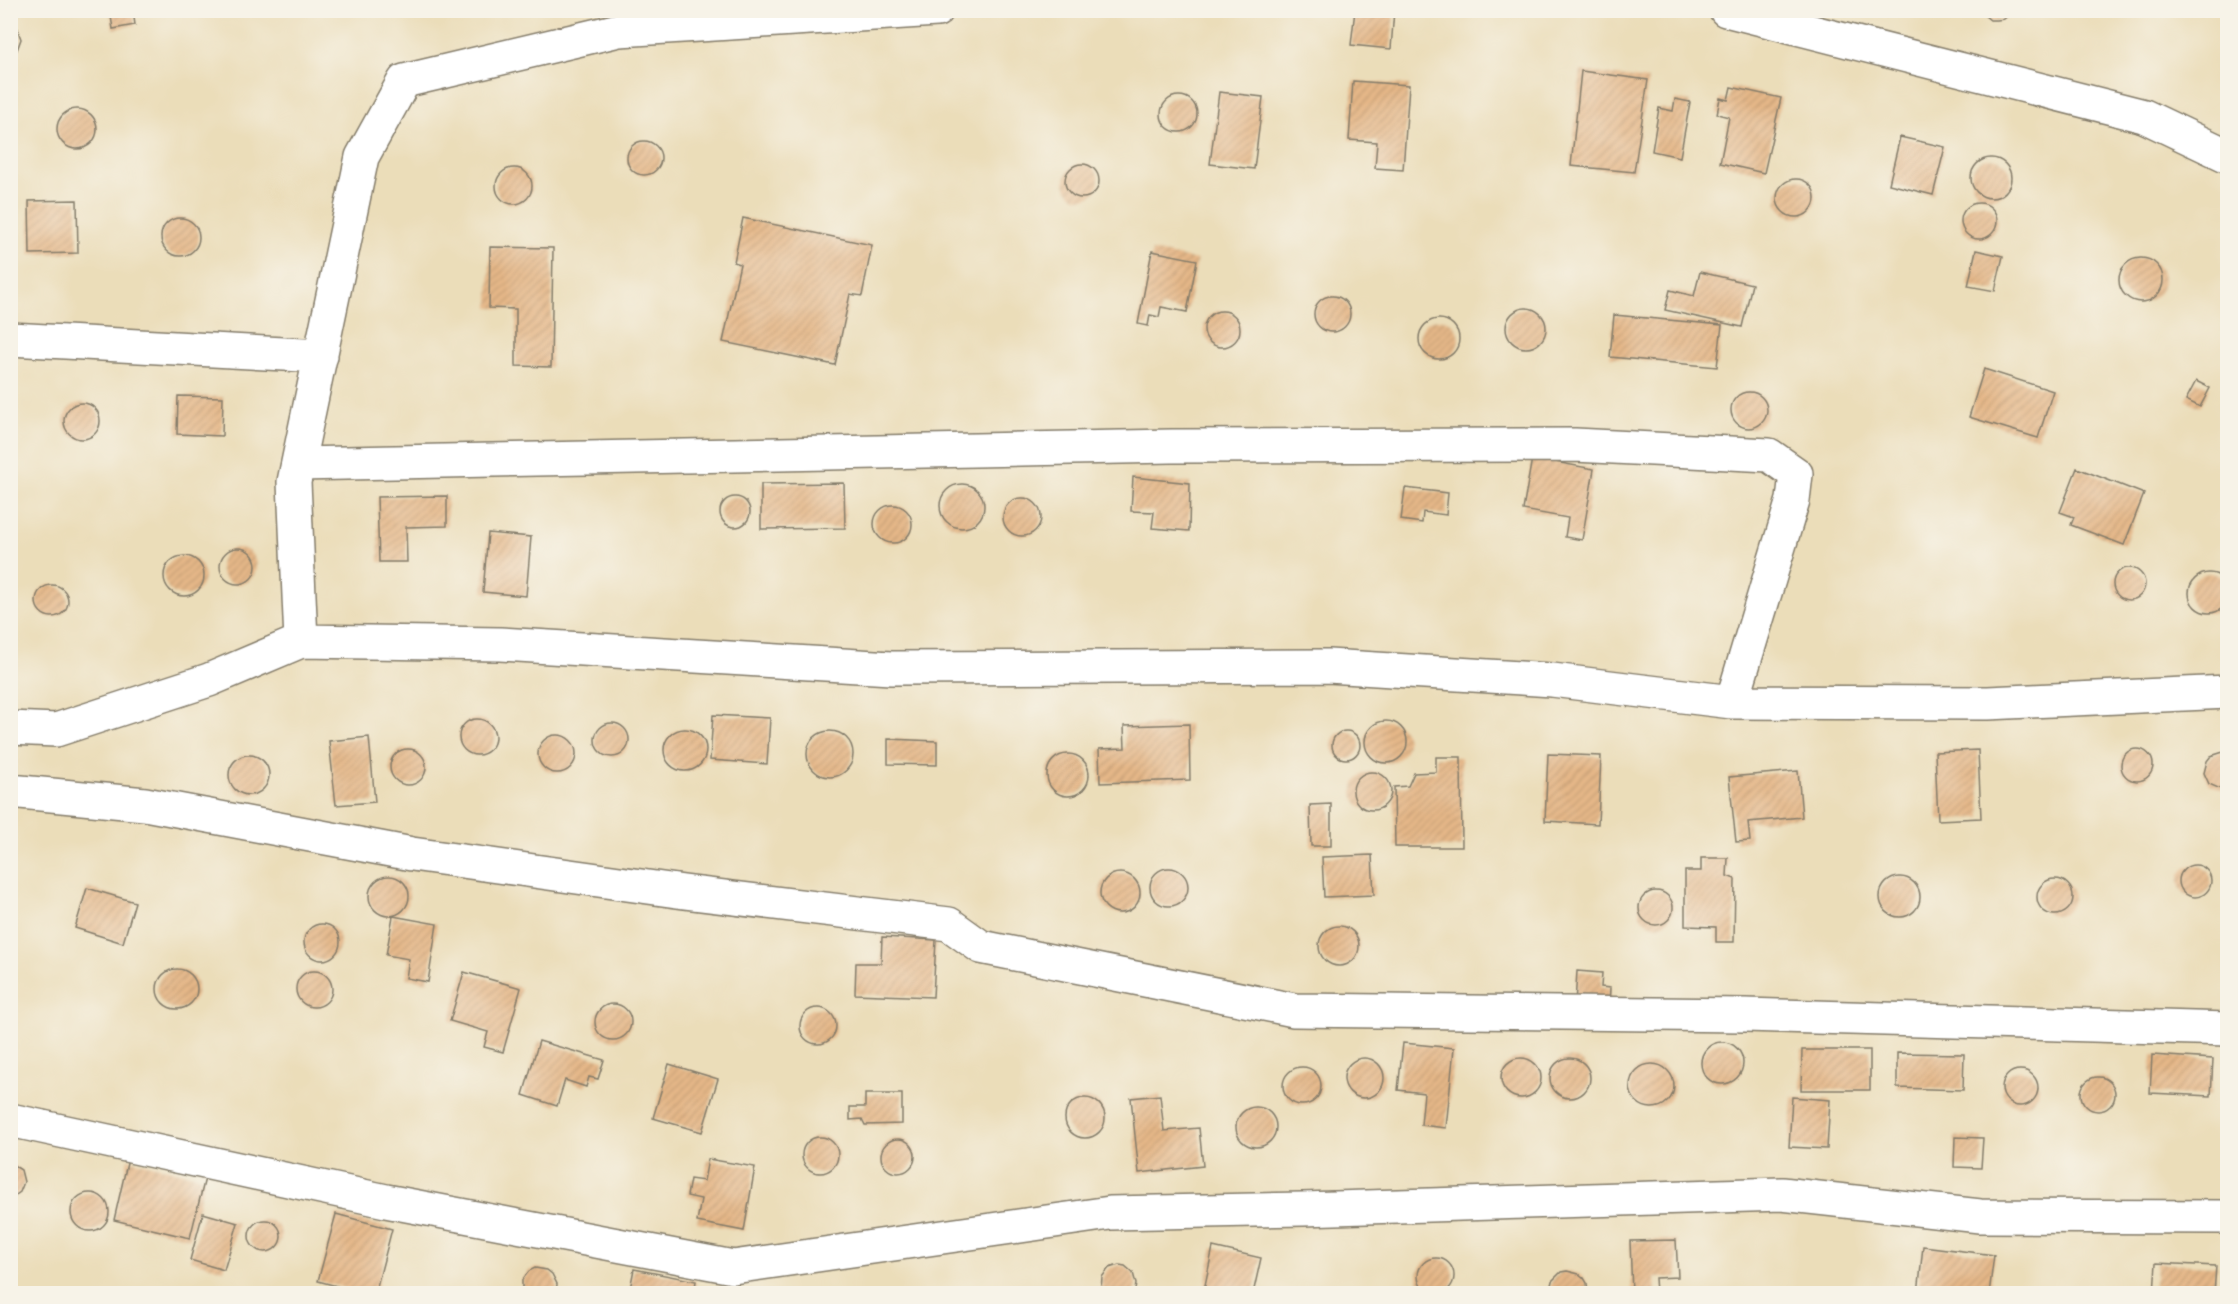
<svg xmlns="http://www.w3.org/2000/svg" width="2238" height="1304" viewBox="0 0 2238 1304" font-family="Itim,sans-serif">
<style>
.building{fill:url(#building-hatch)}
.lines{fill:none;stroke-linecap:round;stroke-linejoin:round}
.street-casing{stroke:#847c6a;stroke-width:36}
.street{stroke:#fff;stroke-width:33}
</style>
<defs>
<pattern id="building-hatch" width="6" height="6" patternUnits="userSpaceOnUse" patternTransform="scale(1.5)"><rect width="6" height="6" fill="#e5b788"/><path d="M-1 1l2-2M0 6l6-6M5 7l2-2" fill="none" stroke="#c49d75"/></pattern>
</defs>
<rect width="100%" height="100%" fill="#f7f3e8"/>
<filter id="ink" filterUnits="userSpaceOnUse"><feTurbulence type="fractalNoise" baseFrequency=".0167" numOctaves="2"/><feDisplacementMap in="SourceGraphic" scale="12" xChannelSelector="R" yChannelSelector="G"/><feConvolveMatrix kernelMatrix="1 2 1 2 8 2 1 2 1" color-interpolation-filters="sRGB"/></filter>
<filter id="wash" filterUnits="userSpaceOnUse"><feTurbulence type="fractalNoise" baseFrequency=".008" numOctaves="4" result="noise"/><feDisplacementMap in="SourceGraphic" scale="24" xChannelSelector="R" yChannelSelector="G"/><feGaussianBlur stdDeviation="1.35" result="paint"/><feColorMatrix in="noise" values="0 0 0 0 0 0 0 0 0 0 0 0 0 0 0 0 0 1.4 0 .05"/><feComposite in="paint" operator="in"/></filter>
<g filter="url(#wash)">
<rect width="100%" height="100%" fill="#ebddb9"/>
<g id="blocks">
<!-- building -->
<path class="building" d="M110,10H133L135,25L113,29Z
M1355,10H1394L1391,49L1351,45Z
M1978,10H2014L2004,19L1997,20H1990Z
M10,23L17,28L21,39L17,50L10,55Z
M1581,71L1648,80L1634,172L1571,166Z
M1353,81L1409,85L1403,170L1375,168L1377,142L1349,140Z
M1731,87L1781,98L1764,173L1720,163L1729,117L1717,114L1720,98L1728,100Z
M1219,92L1263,97L1254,169L1210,164Z
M1161 114a18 18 0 1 1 36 0a18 18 0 1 1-36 0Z
M1675,99L1690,102L1680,157L1652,151L1659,108L1673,111Z
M57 129a20 20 0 1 1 40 0a20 20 0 1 1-40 0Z
M1900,137L1945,147L1933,195L1889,184Z
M627 158a17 17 0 1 1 34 0a17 17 0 1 1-34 0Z
M1971 178a20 20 0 1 1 40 0a20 20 0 1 1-40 0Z
M1065 181a17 17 0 1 1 34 0a17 17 0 1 1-34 0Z
M496 186a18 18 0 1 1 36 0a18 18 0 1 1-36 0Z
M1777 198a19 19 0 1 1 38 0a19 19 0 1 1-38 0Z
M77,200L78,253L30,254L29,201Z
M1961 221a18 18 0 1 1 36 0a18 18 0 1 1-36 0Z
M743,218L872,245L862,296L850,294L835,365L723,342L740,264L734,262Z
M161 237a19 19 0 1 1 38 0a19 19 0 1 1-38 0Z
M490,247L553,248L551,367L516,366V309L489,308Z
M1976,250L2003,256L1995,291L1968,286Z
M1152,251L1197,260L1187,312L1161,307L1159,317L1150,315L1148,326L1138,324Z
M2119 280a22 22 0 1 1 44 0a22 22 0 1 1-44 0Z
M1700,272L1752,284L1742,327L1665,310L1670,290L1694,296Z
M1314 314a18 18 0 1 1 36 0a18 18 0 1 1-36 0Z
M1506 328a20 20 0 1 1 40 0a20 20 0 1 1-40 0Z
M1204 329a18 18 0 1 1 36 0a18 18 0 1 1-36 0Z
M1614,315L1722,325L1717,367L1610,357Z
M1419 339a20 20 0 1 1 40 0a20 20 0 1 1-40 0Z
M1984,369L2053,391L2038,438L1969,417Z
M2196,381L2210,388L2200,407L2186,400Z
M1731 410a18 18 0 1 1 36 0a18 18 0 1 1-36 0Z
M178,396L223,397L222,436L177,434Z
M64 421a18 18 0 1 1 36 0a18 18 0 1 1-36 0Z
M1532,458L1594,469L1582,540L1565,537L1568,518L1523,510Z
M2077,468L2144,494L2124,545L2071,525L2074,517L2060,512Z
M1133,477L1190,483L1189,531L1152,528L1154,512L1131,511Z
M844,483L845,528L761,529V484Z
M940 506a22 22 0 1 1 44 0a22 22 0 1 1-44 0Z
M1405,488L1448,493L1446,515L1423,512L1422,523L1401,520Z
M447,496V526L406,527L407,562H379L377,497Z
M720 512a15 15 0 1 1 30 0a15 15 0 1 1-30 0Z
M1003 517a19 19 0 1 1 38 0a19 19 0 1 1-38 0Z
M874 524a19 19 0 1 1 38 0a19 19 0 1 1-38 0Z
M488,533L531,537L526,596L483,592Z
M220 566a18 18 0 1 1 36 0a18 18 0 1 1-36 0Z
M164 576a20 20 0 1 1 40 0a20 20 0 1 1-40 0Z
M2113 584a16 16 0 1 1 32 0a16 16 0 1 1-32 0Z
M2189 593a20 20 0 1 1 40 0a20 20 0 1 1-40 0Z
M36 601a16 16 0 1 1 32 0a16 16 0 1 1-32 0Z
M713,715L770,718L767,764L710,760Z
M459 737a18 18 0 1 1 36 0a18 18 0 1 1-36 0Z
M1365 742a21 21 0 1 1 42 0a21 21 0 1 1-42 0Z
M595 740a17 17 0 1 1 34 0a17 17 0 1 1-34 0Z
M1189,724L1190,780L1100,783L1099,749L1125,748L1124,726Z
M664 750a21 21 0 1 1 42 0a21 21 0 1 1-42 0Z
M1332 745a14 14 0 1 1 28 0a14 14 0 1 1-28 0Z
M807 754a23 23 0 1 1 46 0a23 23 0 1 1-46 0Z
M538 754a19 19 0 1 1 38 0a19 19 0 1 1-38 0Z
M369,737L375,802L336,805L329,741Z
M888,739L937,741V765L888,764Z
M2121 765a16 16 0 1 1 32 0a16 16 0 1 1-32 0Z
M390 767a18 18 0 1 1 36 0a18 18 0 1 1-36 0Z
M1978,750L1981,818L1938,820L1935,752Z
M2223,752L2228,753V790L2225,791L2209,784L2204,773L2207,761L2211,756Z
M1548,754L1601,756L1598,824L1545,821Z
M1047 775a21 21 0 1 1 42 0a21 21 0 1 1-42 0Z
M229 775a20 20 0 1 1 40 0a20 20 0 1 1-40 0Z
M1436,757H1461L1462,847H1395L1394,787L1408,786L1414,773L1436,772Z
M1798,771L1802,817L1748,822L1750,841L1736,842L1729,777Z
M1353 791a19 19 0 1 1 38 0a19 19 0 1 1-38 0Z
M1331,804V846H1311L1310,805Z
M1372,855L1374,895L1324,897L1322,857Z
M1701,858H1728L1727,876L1735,879L1734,942H1716V927L1685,926V871H1701Z
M2179 881a16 16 0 1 1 32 0a16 16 0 1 1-32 0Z
M1150 887a19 19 0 1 1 38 0a19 19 0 1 1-38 0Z
M1100 893a20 20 0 1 1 40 0a20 20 0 1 1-40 0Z
M369 896a20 20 0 1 1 40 0a20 20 0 1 1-40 0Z
M1880 897a20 20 0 1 1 40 0a20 20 0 1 1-40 0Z
M2037 897a18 18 0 1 1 36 0a18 18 0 1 1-36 0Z
M87,888L135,902L123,943L75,928Z
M1639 908a17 17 0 1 1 34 0a17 17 0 1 1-34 0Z
M393,916L437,924L428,982L406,978L409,959L386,955Z
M304 942a18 18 0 1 1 36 0a18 18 0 1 1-36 0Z
M1319 946a20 20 0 1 1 40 0a20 20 0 1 1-40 0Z
M882,937L936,940L933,997L855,994L856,963H881Z
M157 989a20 20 0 1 1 40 0a20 20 0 1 1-40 0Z
M1577,971L1602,973L1601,987L1610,988L1609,1007L1575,1004Z
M296 989a18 18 0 1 1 36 0a18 18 0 1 1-36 0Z
M464,972L521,988L503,1052L484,1047L488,1032L450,1021Z
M595 1022a18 18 0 1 1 36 0a18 18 0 1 1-36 0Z
M800 1026a18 18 0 1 1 36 0a18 18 0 1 1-36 0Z
M539,1041L604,1060L598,1079L589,1077L586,1087L565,1080L557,1106L523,1095Z
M1701 1063a21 21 0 1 1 42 0a21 21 0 1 1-42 0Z
M1403,1043L1454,1048L1446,1128L1421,1125L1424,1093L1398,1090Z
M1802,1050H1870V1090H1801Z
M1897,1053L1964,1054L1963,1090L1897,1088Z
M2152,1055L2213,1059L2211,1096L2150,1093Z
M1501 1078a20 20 0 1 1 40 0a20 20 0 1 1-40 0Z
M1344 1078a20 20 0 1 1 40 0a20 20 0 1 1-40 0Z
M1550 1078a20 20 0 1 1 40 0a20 20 0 1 1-40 0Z
M669,1064L718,1079L702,1132L653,1118Z
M1630 1086a22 22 0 1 1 44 0a22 22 0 1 1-44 0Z
M1283 1086a19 19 0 1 1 38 0a19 19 0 1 1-38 0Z
M2002 1088a18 18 0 1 1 36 0a18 18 0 1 1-36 0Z
M2081 1094a17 17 0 1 1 34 0a17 17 0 1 1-34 0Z
M865,1094H902V1124L865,1125L862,1119L850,1120V1107H865Z
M1160,1095L1164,1131L1199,1128L1203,1166L1139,1173L1131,1098Z
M1792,1097L1830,1100L1827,1149L1789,1147Z
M1065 1118a20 20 0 1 1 40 0a20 20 0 1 1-40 0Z
M1236 1127a20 20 0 1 1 40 0a20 20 0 1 1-40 0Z
M802 1155a18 18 0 1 1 36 0a18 18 0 1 1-36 0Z
M1955,1137L1983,1138L1981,1168L1954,1167Z
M881 1156a17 17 0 1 1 34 0a17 17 0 1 1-34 0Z
M128,1159L205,1178L190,1238L114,1220Z
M708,1159L755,1167L744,1231L697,1222L701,1199L687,1196L690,1179L704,1181Z
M10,1163L21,1170L24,1182L20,1192L10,1199Z
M71 1212a19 19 0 1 1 38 0a19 19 0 1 1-38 0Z
M203,1213L238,1223L224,1270L190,1260Z
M336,1214L392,1229L375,1294H366L318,1281Z
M249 1236a16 16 0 1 1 32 0a16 16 0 1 1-32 0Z
M1676,1240L1678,1277L1655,1278L1656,1293H1632L1630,1241Z
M1923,1246L1994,1255L1989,1294H1918Z
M1213,1247L1261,1258L1253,1294H1218L1204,1290Z
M1418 1276a18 18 0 1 1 36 0a18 18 0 1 1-36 0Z
M2156,1263L2216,1266L2214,1294H2154Z
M1119,1265L1125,1266L1133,1273L1136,1284L1135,1290L1133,1294H1104L1101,1289L1102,1277L1109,1268Z
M535,1268L547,1270L552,1274L557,1284L556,1294H522V1280L529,1271Z
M634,1269L696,1281L694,1294H629Z
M1567,1271L1579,1274L1584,1278L1587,1283L1588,1294H1549L1552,1281L1561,1272Z"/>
</g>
</g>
<g filter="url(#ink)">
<use href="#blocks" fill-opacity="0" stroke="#847c6a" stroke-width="1.5"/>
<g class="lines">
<defs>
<path id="street" d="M1726,10L2144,116L2228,156
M10,339L321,356
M298,464L1172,446L1575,445L1769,455L1796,474L1793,500L1732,702
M301,641L294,482L362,157L404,81L619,30L937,10
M10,728L56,730L209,680L301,641L500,644L891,668L1328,666L1552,680L1732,702L1988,703L2228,692
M10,791L145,804L412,854L684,892L949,924L981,947L1294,1010L1745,1015L2228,1029
M10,1120L386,1201L733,1267L1110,1213L1303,1209L1782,1194L1980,1216L2228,1217"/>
</defs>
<!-- street casing -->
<use href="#street" class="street-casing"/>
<!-- street -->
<use href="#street" class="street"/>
</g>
</g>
<!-- margin -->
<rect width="2238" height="1304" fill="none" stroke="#f7f3e8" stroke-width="36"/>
</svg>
